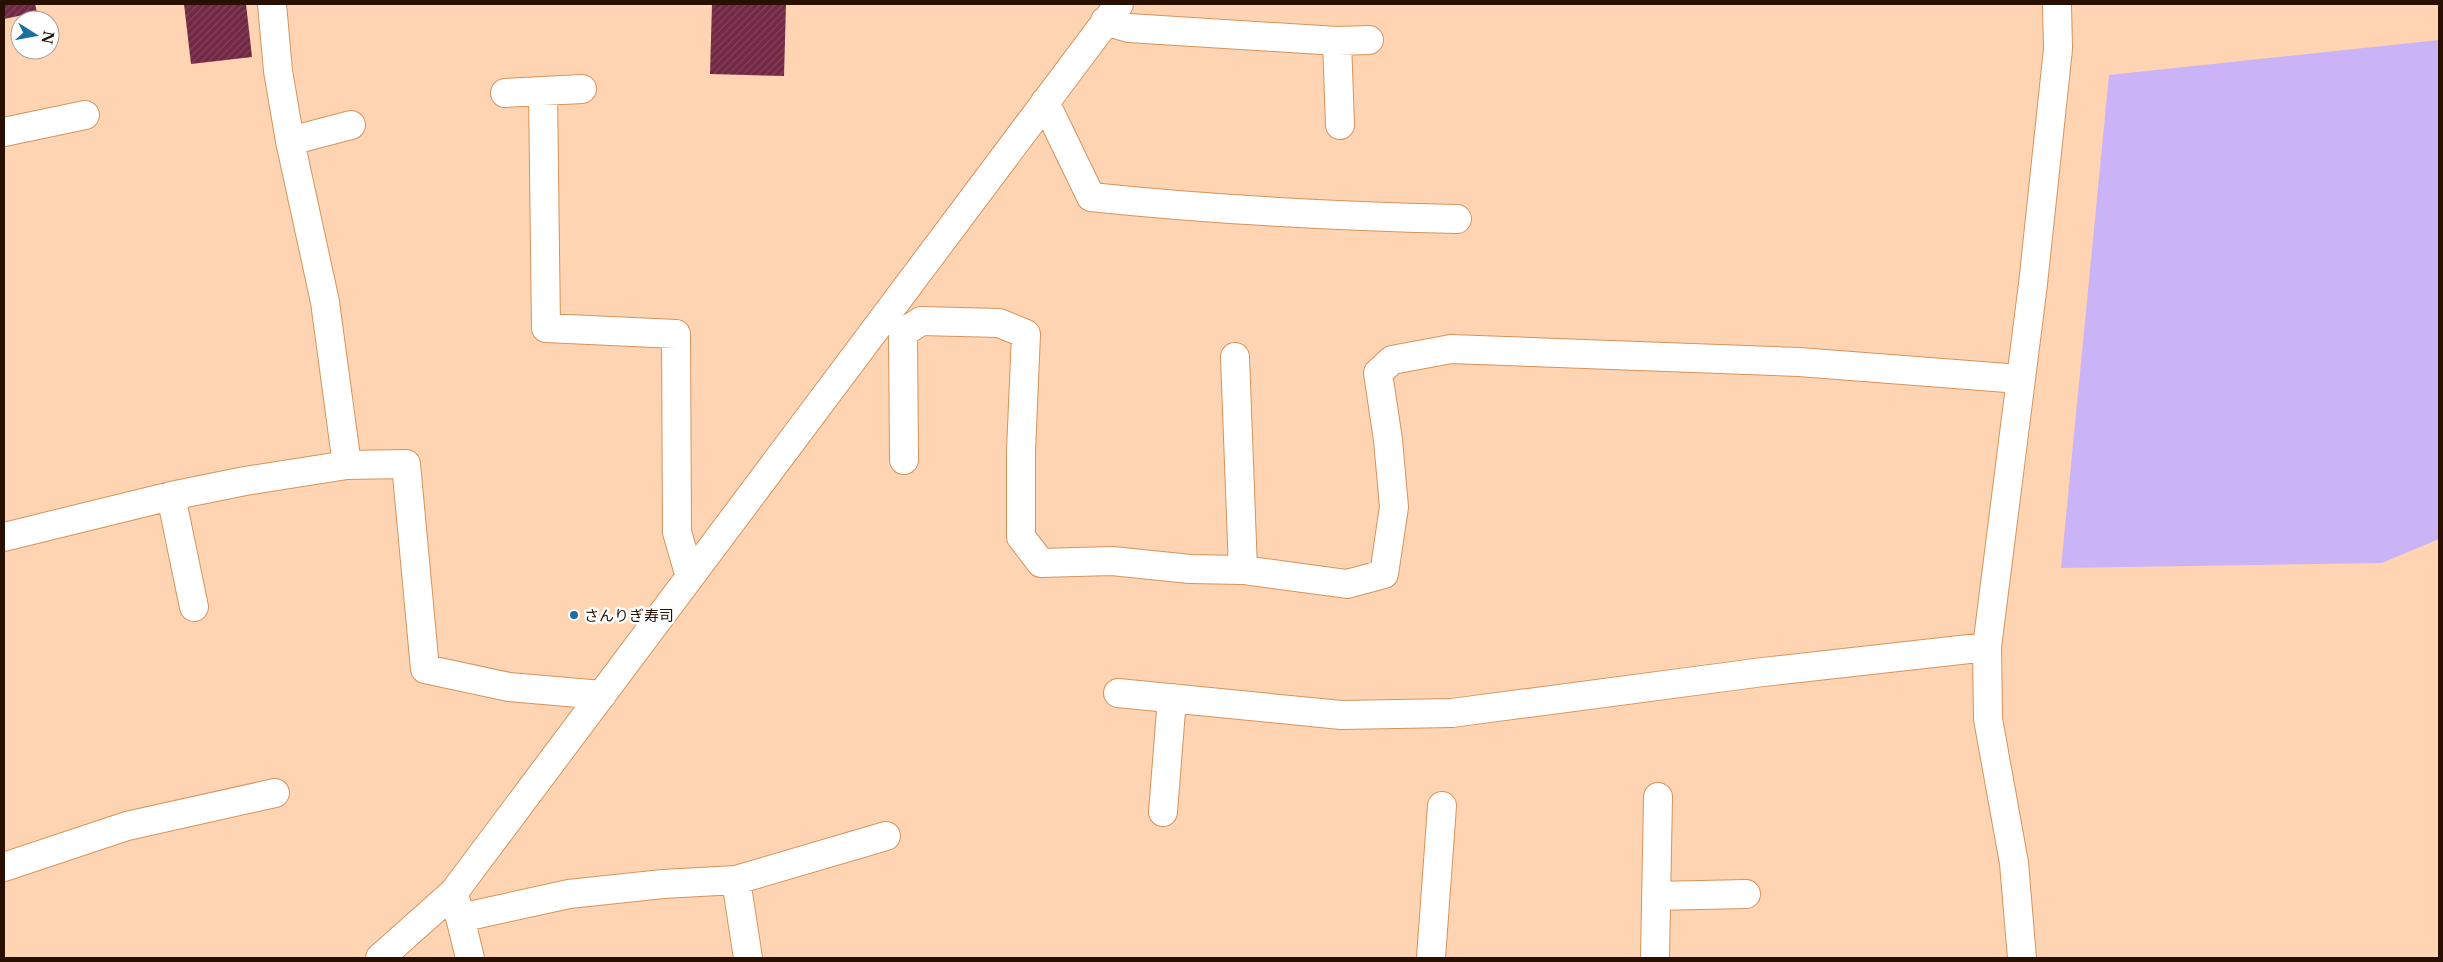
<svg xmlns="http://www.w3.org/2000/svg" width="2443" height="962" viewBox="0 0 2443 962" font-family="'Libre Baskerville','Noto Sans JP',serif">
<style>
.pitch{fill:#cab4f7}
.building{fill:url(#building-hatch)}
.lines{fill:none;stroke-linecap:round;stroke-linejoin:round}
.minor-casing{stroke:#d6935b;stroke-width:30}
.minor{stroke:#fff;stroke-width:28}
.poi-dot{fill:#1970a0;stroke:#fff;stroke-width:2}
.labels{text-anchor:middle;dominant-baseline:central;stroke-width:5;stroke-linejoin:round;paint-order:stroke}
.poi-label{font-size:15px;fill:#280f00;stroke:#fff;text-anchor:start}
</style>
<defs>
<pattern id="building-hatch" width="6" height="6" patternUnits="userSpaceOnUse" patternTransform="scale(1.25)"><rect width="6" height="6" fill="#722744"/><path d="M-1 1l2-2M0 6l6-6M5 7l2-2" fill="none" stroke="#81445a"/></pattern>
</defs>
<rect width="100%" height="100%" fill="#ffd4b3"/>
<!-- pitch -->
<path class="pitch" d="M2439,40V539L2382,563L2061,568L2109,75Z"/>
<!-- building -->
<path class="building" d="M4,4H35L37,12L4,19Z
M184,4H246L252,57L191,64Z
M712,4H786L784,76L710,74Z"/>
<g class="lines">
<defs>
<path id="minor" d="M1105,21L1129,28L1337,41L1369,40
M1337,41L1340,125
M543,92L546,328L676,334L677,532L690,577
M505,93L582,89
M1045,102L1091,197C1213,210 1335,216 1457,219
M4,132L85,115
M290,141L351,125
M1235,357L1243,570
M904,460L903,333L921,321L999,323L1026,334L1021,451V537L1041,563L1112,561L1190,569L1243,570L1347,584L1384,574L1394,507L1388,440L1378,373L1392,360L1451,349L1799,362L2020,379
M347,465L406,464L425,669L509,687L602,695
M171,496L194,607
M4,537L171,496L245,481L347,465L325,302L290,141L278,71L272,4
M1118,693L1341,715L1452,713L1763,672L1987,647
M1163,812L1172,698
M4,867L127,826L275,793
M736,880L748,958
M1656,896L1746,894
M456,901L470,958
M460,918L569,894L663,884L736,880L886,836
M380,958L454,892L1119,4
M1431,958L1442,806
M1655,958L1658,797
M2022,958L2014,863L1988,719L1987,647L2033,284L2058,49L2057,4"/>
</defs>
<!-- minor casing -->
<use href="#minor" class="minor-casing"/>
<!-- minor -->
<use href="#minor" class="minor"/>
</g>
<!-- markers -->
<circle class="poi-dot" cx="574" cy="615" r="5"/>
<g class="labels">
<!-- poi labels -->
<g class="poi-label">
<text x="584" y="615">さんりぎ寿司</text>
</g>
</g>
<!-- border -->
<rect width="2443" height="962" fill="none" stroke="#280f00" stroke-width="10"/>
<!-- north arrow -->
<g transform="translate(35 35) rotate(101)"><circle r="24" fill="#ffffff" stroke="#a99f99"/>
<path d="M0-4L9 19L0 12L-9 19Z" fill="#1970a0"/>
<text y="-8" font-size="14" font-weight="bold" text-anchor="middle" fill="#280f00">N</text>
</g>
</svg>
